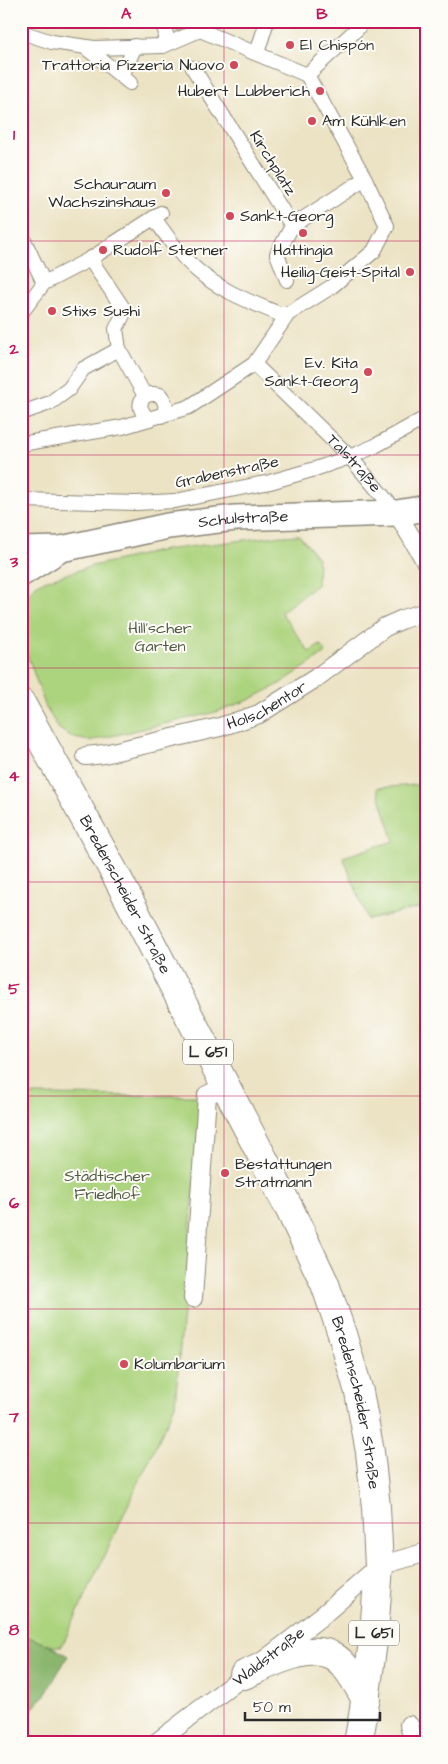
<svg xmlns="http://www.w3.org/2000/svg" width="448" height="1764" viewBox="0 0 448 1764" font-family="'Architects Daughter',sans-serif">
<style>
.green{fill:#acd37d;stroke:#6c7f54}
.forest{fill:#89b56c;stroke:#5a704c}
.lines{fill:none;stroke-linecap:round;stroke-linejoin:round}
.pedestrian-tunnel{stroke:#c5bea5;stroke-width:14;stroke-dasharray:14 7;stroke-linecap:butt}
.pedestrian-casing{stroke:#8c8778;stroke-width:16}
.minor-casing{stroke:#8c8778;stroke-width:20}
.secondary-casing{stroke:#8c8778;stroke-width:28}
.primary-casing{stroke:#8c8778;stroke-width:30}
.pedestrian{stroke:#fff;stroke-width:14}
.minor{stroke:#fff;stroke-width:18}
.secondary{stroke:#fff;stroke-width:25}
.primary{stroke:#fff;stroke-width:28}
.grid{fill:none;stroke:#c2185b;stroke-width:1;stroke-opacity:0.55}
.poi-dot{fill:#d1495b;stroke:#fdfcf7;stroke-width:2}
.labels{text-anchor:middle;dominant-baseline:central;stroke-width:4;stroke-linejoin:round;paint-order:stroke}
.shield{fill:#fdfcf7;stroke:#6a6a68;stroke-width:1}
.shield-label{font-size:15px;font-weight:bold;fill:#2b2b2b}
.poi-label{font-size:16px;fill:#2b2b2b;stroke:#fdfcf7;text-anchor:start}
.street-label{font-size:16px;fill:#2b2b2b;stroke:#fdfcf7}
.park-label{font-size:16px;fill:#525d44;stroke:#fdfcf7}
.neatline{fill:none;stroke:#c2185b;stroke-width:2}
.grid-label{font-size:16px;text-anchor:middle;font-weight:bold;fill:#c2185b}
</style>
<rect width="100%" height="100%" fill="#fdfcf7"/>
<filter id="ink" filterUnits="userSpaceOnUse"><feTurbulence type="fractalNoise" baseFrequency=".02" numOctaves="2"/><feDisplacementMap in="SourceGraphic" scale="10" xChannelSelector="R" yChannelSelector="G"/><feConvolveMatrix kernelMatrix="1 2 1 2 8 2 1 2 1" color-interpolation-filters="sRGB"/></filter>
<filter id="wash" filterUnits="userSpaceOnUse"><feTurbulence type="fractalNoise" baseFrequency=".0096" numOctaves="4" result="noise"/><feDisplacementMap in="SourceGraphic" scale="20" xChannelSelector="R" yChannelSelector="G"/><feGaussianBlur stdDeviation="1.12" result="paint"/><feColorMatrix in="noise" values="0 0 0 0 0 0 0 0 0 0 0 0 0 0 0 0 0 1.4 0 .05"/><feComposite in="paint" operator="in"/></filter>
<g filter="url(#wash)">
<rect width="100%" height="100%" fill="#ece3c4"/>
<!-- green -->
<path class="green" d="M299,535L318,558L317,585L281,612L309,652L320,645L326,653L278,685L249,700L216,712L90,741L74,738L59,729L46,708L21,637L22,600L38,583L92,566L164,550L268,537Z
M427,784V906L368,920L343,857L394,841L377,788Z
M21,1095L202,1096L175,1405L62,1646H51L21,1634Z"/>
<!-- forest -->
<path class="forest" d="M21,1634L51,1646L68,1656L44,1696L21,1721Z"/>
</g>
<g filter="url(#ink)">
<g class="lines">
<!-- pedestrian-tunnel -->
<path class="pedestrian-tunnel" d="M179,21L184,34"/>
<defs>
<g id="pedestrian">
<path d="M162,21L166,34L163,46"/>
<path d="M21,32L52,42L94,48L163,46L200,30L307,75L365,179L387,226L374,251L331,287L288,314L254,364L189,407L122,427L21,444"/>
<path d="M85,47L130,83"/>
<path d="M257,53L267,21"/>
<path d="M193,68L292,226"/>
<path d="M307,75L357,29L362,21"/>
<path d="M122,76L135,46"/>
<path d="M154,218C167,236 180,256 198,271C221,291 251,302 279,314H288"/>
<path d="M21,234L44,283"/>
<path d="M90,259L125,311L116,329L119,349L145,396"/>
<path d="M287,280L277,254L292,226L365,179"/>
<path d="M21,313L44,283L90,259L161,213"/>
<path id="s1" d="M254,364L350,457L397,513"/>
<path d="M21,413L50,403L69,389L83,369L119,349"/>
<path d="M149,419C133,407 141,390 160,395C166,402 168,409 161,416"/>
<path d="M21,500L136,503L175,501L270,482L315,469L350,457L375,446L427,417"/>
</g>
<g id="minor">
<path d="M397,513L427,564"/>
<path id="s2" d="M86,756L104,754L220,727L259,714L316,678L385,627L403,619L427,612"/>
<path d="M193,1298L207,1095L226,1086"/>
<path d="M409,1725L414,1743"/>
<path id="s3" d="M156,1743L323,1615L379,1566L427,1552"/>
</g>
<g id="secondary">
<path id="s4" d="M21,550L61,549L168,526L235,518L397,513L427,508"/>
<path d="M21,574L61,549"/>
</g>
<g id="primary">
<path id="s5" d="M21,703L118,879L290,1210L325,1284L342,1334L359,1392L370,1452L376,1507L379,1566L374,1634L363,1716L358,1743"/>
<path d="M244,1675C267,1665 309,1642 333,1656C348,1665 357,1685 366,1699"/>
</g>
</defs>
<!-- pedestrian casing -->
<use href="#pedestrian" class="pedestrian-casing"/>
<!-- minor casing -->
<use href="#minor" class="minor-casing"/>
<!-- secondary casing -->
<use href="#secondary" class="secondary-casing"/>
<!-- primary casing -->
<use href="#primary" class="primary-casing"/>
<!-- pedestrian -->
<use href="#pedestrian" class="pedestrian"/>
<!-- minor -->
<use href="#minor" class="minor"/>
<!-- secondary -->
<use href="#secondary" class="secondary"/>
<!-- primary -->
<use href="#primary" class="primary"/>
</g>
</g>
<!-- grid -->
<path class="grid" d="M224,21V1743M21,241H427M21,455H427M21,668H427M21,882H427M21,1096H427M21,1309H427M21,1523H427"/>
<!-- markers -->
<g class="poi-dot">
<circle cx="290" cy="45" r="5"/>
<circle cx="234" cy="65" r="5"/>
<circle cx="320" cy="91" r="5"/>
<circle cx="312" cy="121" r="5"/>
<circle cx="166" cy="193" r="5"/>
<circle cx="230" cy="216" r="5"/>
<circle cx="303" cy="233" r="5"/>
<circle cx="103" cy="250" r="5"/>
<circle cx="410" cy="272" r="5"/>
<circle cx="52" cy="311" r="5"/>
<circle cx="368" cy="372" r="5"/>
<circle cx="225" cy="1173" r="5"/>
<circle cx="124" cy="1364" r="5"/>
</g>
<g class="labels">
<!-- shield labels -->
<g class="shield">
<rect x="183" y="1039.5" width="50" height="25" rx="4"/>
<rect x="349" y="1620.5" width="50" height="25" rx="4"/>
</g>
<g class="shield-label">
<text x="208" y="1052">L 651</text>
<text x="374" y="1633">L 651</text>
</g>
<!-- poi labels -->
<g class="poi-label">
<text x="300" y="45">El Chispón</text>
<text x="224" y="65" text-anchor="end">Trattoria Pizzeria Nuovo</text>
<text x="310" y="91" text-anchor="end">Hubert Lubberich</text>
<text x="322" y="121">Am Kühlken</text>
<text x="156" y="184" text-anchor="end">Schauraum<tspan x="156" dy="18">Wachszinshaus</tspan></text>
<text x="240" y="216">Sankt-Georg</text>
<text x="113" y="250">Rudolf Sterner</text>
<text x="303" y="250" text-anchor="middle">Hattingia</text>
<text x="400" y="272" text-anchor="end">Heilig-Geist-Spital</text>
<text x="62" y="311">Stixs Sushi</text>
<text x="358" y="363" text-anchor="end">Ev. Kita<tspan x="358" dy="18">Sankt-Georg</tspan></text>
<text x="235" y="1164">Bestattungen<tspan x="235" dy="18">Stratmann</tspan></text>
<text x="134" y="1364">Kolumbarium</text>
</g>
<!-- street labels -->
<g class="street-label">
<text transform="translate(273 163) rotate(58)">Kirchplatz</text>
<text stroke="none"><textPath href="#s1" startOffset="141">Talstraße</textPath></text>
<text transform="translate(227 472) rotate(-12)">Grabenstraße</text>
<text stroke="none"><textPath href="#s4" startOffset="225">Schulstraße</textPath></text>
<text stroke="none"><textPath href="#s2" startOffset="189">Holschentor</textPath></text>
<text stroke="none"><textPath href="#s5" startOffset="218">Bredenscheider Straße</textPath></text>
<text stroke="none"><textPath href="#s5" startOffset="779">Bredenscheider Straße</textPath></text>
<text stroke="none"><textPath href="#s3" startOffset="142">Waldstraße</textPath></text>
</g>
<!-- park labels -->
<g class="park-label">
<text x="160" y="628">Hill’scher<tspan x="160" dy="18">Garten</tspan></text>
<text x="107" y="1176">Städtischer<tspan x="107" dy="18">Friedhof</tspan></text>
</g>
</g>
<!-- margin -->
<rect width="448" height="1764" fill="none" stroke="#fdfcf7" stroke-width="55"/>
<!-- scale -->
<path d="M245 1712v8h135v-8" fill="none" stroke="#2b2b2b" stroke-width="2.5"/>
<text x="253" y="1712" font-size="15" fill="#2b2b2b" stroke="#fdfcf7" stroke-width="4" paint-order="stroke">50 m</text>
<rect x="28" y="28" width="392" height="1708" class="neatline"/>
<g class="grid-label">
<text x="126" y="19">A</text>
<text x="322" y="19">B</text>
<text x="14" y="140">1</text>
<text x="14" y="354">2</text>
<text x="14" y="567">3</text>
<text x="14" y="781">4</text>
<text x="14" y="994">5</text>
<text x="14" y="1208">6</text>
<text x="14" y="1422">7</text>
<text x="14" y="1635">8</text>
</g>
</svg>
